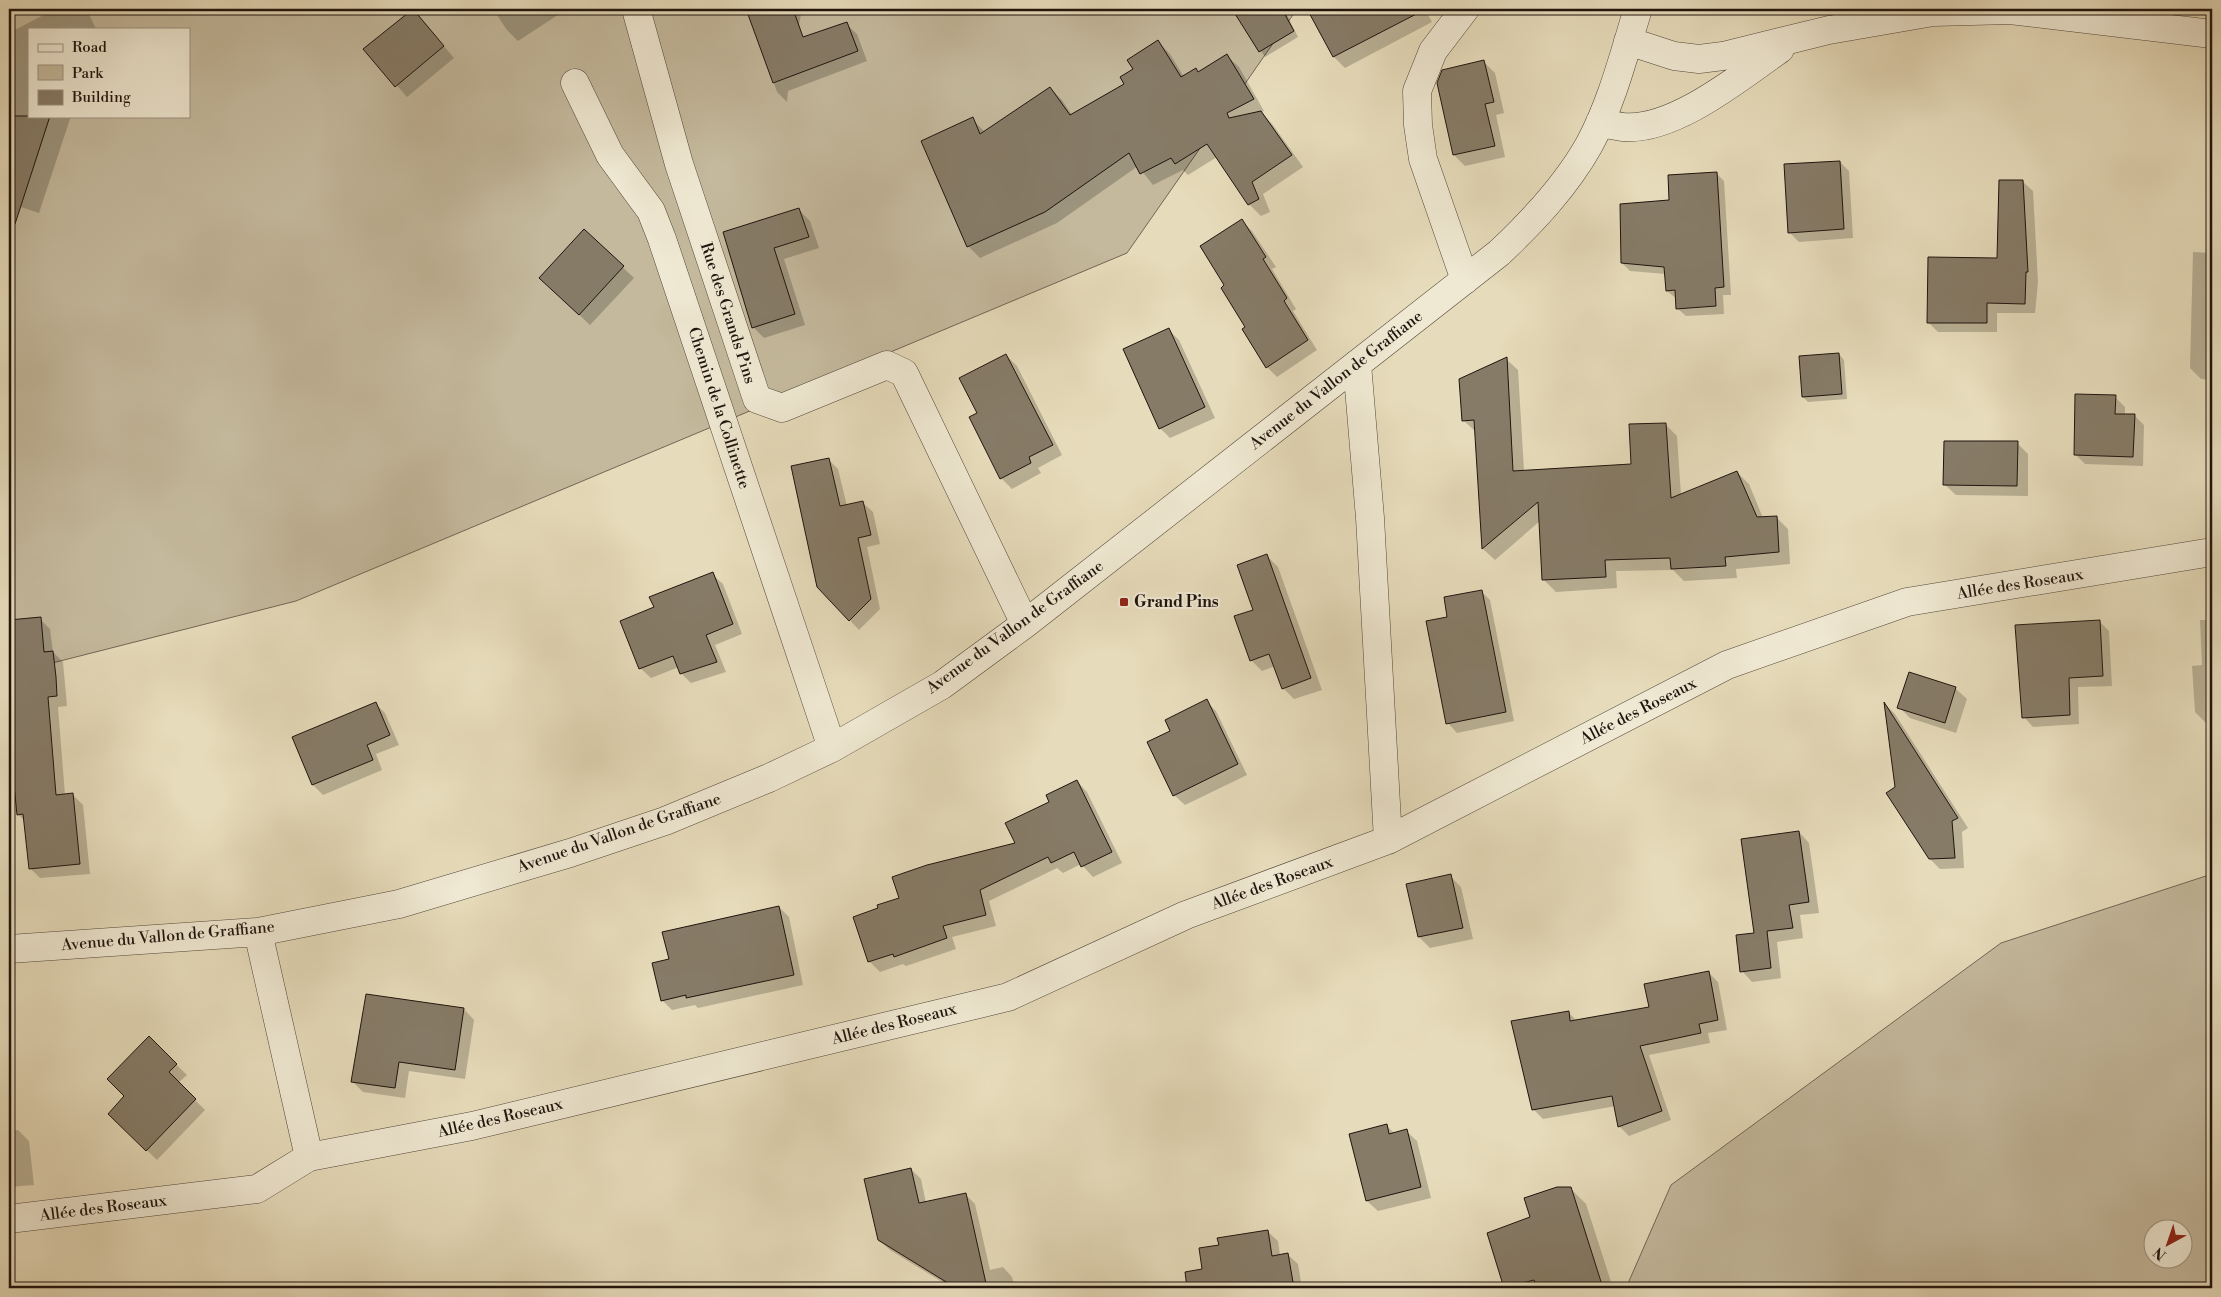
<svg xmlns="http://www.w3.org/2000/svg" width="2221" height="1297" viewBox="0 0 2221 1297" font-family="'Libre Bodoni',serif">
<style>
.green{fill:#c4b99d;stroke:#726656;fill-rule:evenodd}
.shadow{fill:#0003}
.building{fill:#867b67;stroke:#1f140e}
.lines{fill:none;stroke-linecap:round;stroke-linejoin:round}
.minor-casing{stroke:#514639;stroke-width:29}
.minor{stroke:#efe8d2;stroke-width:28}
.poi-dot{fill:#8f2418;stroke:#efe8d2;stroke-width:2}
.labels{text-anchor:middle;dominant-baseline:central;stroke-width:4;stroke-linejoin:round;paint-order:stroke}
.street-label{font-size:16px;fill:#1f140e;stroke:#efe8d2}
.poi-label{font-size:16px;font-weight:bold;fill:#1f140e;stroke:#efe8d2;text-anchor:start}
</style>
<rect width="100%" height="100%" fill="#e6dbba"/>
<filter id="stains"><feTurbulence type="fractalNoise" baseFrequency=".004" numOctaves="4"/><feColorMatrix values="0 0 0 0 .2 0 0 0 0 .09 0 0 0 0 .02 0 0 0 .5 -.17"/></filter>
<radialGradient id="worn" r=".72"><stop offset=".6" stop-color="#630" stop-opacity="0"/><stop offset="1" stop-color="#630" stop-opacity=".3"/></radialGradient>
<!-- green -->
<path class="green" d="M9,9H1297L1127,253L296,601L9,674ZM29,29H189V116H29Z
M2212,874V1288H1626L1671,1185L2001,943ZM2154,1230H2184V1260H2154Z"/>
<!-- shadow -->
<path class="shadow" d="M55,9H83L89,14L96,29H29V116H71L39,213L9,203V33Z
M493,9H567L518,41L507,30Z
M747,9H802L796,41L846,24L857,34L867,61L788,91L787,102L777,92Z
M1233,9H1284L1298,37L1265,57Z
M1317,9H1425L1432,22L1345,68L1334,57L1311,12Z
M413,10L454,58L407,97L365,49Z
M1158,42L1170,54L1184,77L1199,73L1227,56L1239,67L1264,111L1261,112L1273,125L1303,167L1263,194L1270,212L1261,216L1249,204L1217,157L1188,175L1183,170L1153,185L1138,166L1057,223L980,258L968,246L972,119L985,132L1050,88L1062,100L1072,115L1126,84L1134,69Z
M1484,62L1495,73L1504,113L1496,115L1505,157L1465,166L1454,155Z
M1840,162L1849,171L1853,238L1799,242L1789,232Z
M1716,173L1724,181L1731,295H1723L1724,314L1686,316L1677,308V299L1667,291L1666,274L1630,271L1622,263Z
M2022,181L2033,191L2038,282L2035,313H1997V332H1938L1928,322L1998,259Z
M799,210L810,221L819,248L784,259L805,325L764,338L753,327L724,233Z
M1242,221L1252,231L1276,267L1272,269L1296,309L1293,311L1317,350L1277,377L1267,367L1226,285Z
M584,231L634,278L590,325L552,289Z
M2193,252L2212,253V380L2201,379L2190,368Z
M1169,330L1179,340L1215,418L1170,438L1160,428Z
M1839,354L1844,360L1847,399L1808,402L1803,397Z
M1006,355L1017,366L1062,455L1038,468L1041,473L1012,489L1001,478L979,414Z
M1506,359L1518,370L1524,471L1632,465L1665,424L1677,436L1681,495L1737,472L1749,484L1763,518L1776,517L1788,529L1790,564L1736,569L1737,578L1684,581L1673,570L1616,571L1617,588L1556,592L1544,580L1540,521L1495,560L1483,549L1476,432L1463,420Z
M2115,397L2125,407V415H2134L2144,425L2143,466L2085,464L2075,454Z
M2017,443L2028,454V496L1956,495L1944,484Z
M829,460L838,469L847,506L863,503L873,512L880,544L867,547L880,609L859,630L818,586Z
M9,515L14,520L9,541Z
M1267,556L1278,567L1322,690L1294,699L1283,688L1275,666L1262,671L1251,660Z
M712,574L723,584L742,634L715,645L726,672L691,683L681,673L679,667L651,678L640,668Z
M1481,591L1490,600L1514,721L1457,733L1448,723L1449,618Z
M40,619L50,629L53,652L63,662L67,706L58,707L65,795L72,794L83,805L90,874L40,878L30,868L25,821L18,814L9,730V622Z
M2200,620H2212V722L2206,723L2195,712L2192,666L2202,665Z
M2099,621L2109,631L2112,686L2078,687L2079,724L2033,727L2024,717Z
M1955,688L1967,699L1956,733L1910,718L1899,707Z
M1206,701L1216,711L1247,775L1185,805L1174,795L1171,732Z
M375,703L385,713L399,745L376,754L382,770L323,795L313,785L293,737Z
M1886,705L1895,714L1968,828L1962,832L1964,868L1940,869L1930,859L1896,787Z
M1077,781L1087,792L1122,863L1093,877L1081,864L1063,873L1057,868L989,901L996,926L952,937L956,949L906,966L903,964L880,972L869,961L880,909L1017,844L1051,803Z
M1799,832L1809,843L1819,913L1800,915L1803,938L1777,942L1781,978L1752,982L1742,971L1755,934Z
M1450,876L1461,887L1473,939L1430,948L1419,937L1408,885Z
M779,907L789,917L803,985L698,1008L695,1005L672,1010L662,1000L670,960Z
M1708,972L1718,982L1727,1030L1708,1033L1710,1043L1649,1055L1671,1120L1629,1136L1620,1127L1616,1106L1543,1119L1533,1109L1568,1012L1577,1021L1650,1008Z
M367,996L464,1009L474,1020L465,1079L409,1071L405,1098L363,1092L353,1082Z
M149,1038L187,1075L178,1083L205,1110L157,1160L109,1114L126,1096Z
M1387,1126L1395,1134L1406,1131L1417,1141L1431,1198L1378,1211L1367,1201L1350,1135Z
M18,1130L29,1141L34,1185L9,1187V1131Z
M911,1169L921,1179L926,1203L965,1194L975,1204L990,1270L1003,1267L1012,1277L1015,1288H952L890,1250L879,1240Z
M1570,1188L1586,1204L1613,1288H1506L1488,1234L1531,1218Z
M1267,1231L1278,1241L1280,1255L1287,1254L1298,1264L1302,1288H1209L1207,1286L1220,1246Z"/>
<!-- building -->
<path class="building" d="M413,9L444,46L395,87L363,49Z
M746,9H793L803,37L847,22L858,51L773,83Z
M1232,9H1282L1294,31L1259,52Z
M1307,9H1426L1333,57Z
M1158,40L1181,77L1196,68L1198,72L1227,54L1254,99L1227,113L1229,118L1261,111L1292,155L1252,182L1259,199L1248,205L1207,144L1175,164L1171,158L1140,174L1129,153L1045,212L967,247L921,141L973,117L980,134L1050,87L1070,115L1124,84L1120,77L1133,69L1127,60Z
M1484,60L1494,102L1485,104L1495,146L1453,155L1437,83L1442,70Z
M9,116H50L15,224L9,223Z
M1840,161L1844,229L1788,233L1784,164Z
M1717,172L1724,287L1715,288L1716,306L1676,309L1675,290L1666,291L1664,267L1621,263L1620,204L1669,200L1668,175Z
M1999,180H2023L2028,272H2026L2025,304L1987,303V323H1927L1928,257L1997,258Z
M799,208L809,237L774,248L795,314L752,328L723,232Z
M1242,219L1266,257L1263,259L1287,298L1284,301L1308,340L1266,368L1242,329L1245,327L1221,288L1224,285L1200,246Z
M584,229L624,266L579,315L539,278Z
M1169,328L1205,407L1159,429L1123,349Z
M1839,353L1842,394L1802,397L1799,356Z
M1006,354L1053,445L1029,457L1031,463L1000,479L969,417L977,413L959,378Z
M1507,357L1513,471L1631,464L1629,424L1666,423L1671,498L1737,471L1757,517L1777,516L1779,552L1725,557L1726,566L1671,569L1670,558L1605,560L1606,577L1542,580L1538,502L1482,549L1474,420L1462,421L1459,379Z
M2075,394L2116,395L2115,414H2135L2133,457L2074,455Z
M1944,441H2018L2017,486L1943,485Z
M829,458L840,506L863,501L871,535L858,538L871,599L849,621L817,587L791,466Z
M1267,554L1311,678L1282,689L1269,654L1250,661L1234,616L1253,610L1237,565Z
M713,572L733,624L706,635L717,662L680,674L673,656L639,669L620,621L654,607L649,597Z
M1482,590L1506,712L1446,724L1426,621L1447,617L1444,597Z
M41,617L44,652L53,651L56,677L57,696L48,697L56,795L73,793L80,864L29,869L23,814L17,815L9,734V620Z
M2100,620L2103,676L2069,678L2070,715L2022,718L2015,625Z
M1909,672L1956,687L1945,723L1897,708Z
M1207,699L1238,764L1173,796L1147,742L1170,731L1165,720Z
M376,702L390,735L367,745L373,760L312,785L292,737Z
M1884,702L1958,818L1952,821L1955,858L1929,859L1886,793L1895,787Z
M1077,780L1112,852L1081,867L1074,852L1051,863L1048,857L980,890L986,915L943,926L947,938L894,957L893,954L868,962L853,917L878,908L877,905L899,898L892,877L927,865L1015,843L1005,823L1049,802L1046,795Z
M1799,831L1809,902L1789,905L1793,928L1767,931L1771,968L1740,972L1736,935L1754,933L1741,839Z
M1451,874L1463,928L1418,937L1406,884Z
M779,906L794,975L686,998V995L661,1001L652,963L669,959L662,932Z
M1709,971L1718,1020L1699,1024L1701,1033L1640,1046L1662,1111L1618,1127L1612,1096L1532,1110L1511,1021L1569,1011L1570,1021L1649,1007L1644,984Z
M366,994L464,1008L455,1070L399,1062L395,1088L351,1082Z
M149,1036L177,1064L169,1072L196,1099L146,1151L108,1114L124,1096L107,1079Z
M1387,1124L1389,1134L1407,1129L1421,1187L1366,1201L1349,1134Z
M911,1168L919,1203L966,1193L987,1288H956L878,1240L864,1179Z
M1557,1187H1571L1603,1288H1537L1534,1280L1504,1288L1487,1233L1530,1217L1524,1198Z
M1268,1230L1272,1256L1288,1253L1294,1288H1187L1185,1272L1202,1269L1199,1248L1219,1245L1217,1238Z"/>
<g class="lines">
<defs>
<path id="minor" d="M636,9L679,164L757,399L782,408L887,365L904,373L1025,624
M1628,41L1674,56L1699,59L1723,56L1829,30L1933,12L2010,10L2212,34
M575,83L610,155L651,211L662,239L832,748
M1600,122C1607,124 1615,126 1623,127C1673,132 1740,77 1780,49
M1465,280L1423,159L1418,125L1417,91L1433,51L1465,9
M1357,364L1370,518L1388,840
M258,932L309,1157
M9,949L258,932L399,904L570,853L665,821L769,778L832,748L942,685L1025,624L1499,253C1533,221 1566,186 1589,145C1612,103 1624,54 1638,9
M9,1219L257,1189L309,1157L472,1126L1008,997L1186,915L1388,840L1727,665L1907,602L2212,552"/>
</defs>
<!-- minor casing -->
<use href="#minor" class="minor-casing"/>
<!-- minor -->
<use href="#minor" class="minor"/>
</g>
<!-- markers -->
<rect class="poi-dot" x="1119" y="597" width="10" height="10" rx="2.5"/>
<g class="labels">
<!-- street labels -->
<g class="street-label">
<text transform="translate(728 313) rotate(72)">Rue des Grands Pins</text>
<text transform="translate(1336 380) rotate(-38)">Avenue du Vallon de Graffiane</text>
<text transform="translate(719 408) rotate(72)">Chemin de la Collinette</text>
<text transform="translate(2020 584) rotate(-9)">Allée des Roseaux</text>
<text transform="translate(1015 627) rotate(-36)">Avenue du Vallon de Graffiane</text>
<text transform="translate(1638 711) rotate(-27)">Allée des Roseaux</text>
<text transform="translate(619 833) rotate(-19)">Avenue du Vallon de Graffiane</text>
<text transform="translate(1272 883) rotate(-20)">Allée des Roseaux</text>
<text transform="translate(168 936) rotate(-5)">Avenue du Vallon de Graffiane</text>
<text transform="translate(894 1024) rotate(-14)">Allée des Roseaux</text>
<text transform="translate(500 1118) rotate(-13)">Allée des Roseaux</text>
<text transform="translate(103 1208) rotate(-7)">Allée des Roseaux</text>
</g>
<!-- poi labels -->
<g class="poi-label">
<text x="1134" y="602">Grand Pins</text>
</g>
</g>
<!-- margin -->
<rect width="2221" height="1297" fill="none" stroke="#e6dbba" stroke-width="30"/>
<rect x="10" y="10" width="2201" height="1277" fill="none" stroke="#1f140e" stroke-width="2.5"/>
<rect x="15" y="15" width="2191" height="1267" fill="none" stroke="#1f140e"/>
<!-- legend -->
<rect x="28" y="28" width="162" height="90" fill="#efe8d2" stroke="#9c9384"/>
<rect x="38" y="44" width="25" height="8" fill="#efe8d2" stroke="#9c9384"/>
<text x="72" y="52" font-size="15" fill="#1f140e">Road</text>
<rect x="38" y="65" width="25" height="15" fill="#c4b99d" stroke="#9c9384"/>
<text x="72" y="78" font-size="15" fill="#1f140e">Park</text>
<rect x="38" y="90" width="25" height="15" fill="#867b67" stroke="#9c9384"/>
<text x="72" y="102" font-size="15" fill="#1f140e">Building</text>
<!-- north arrow -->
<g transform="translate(2168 1244) rotate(220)"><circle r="24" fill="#efe8d2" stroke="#9c9384"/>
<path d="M0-4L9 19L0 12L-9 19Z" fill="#8f2418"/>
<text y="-8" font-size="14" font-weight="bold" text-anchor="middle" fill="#1f140e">N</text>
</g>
<rect width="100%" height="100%" filter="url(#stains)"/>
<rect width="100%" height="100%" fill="url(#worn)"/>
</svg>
